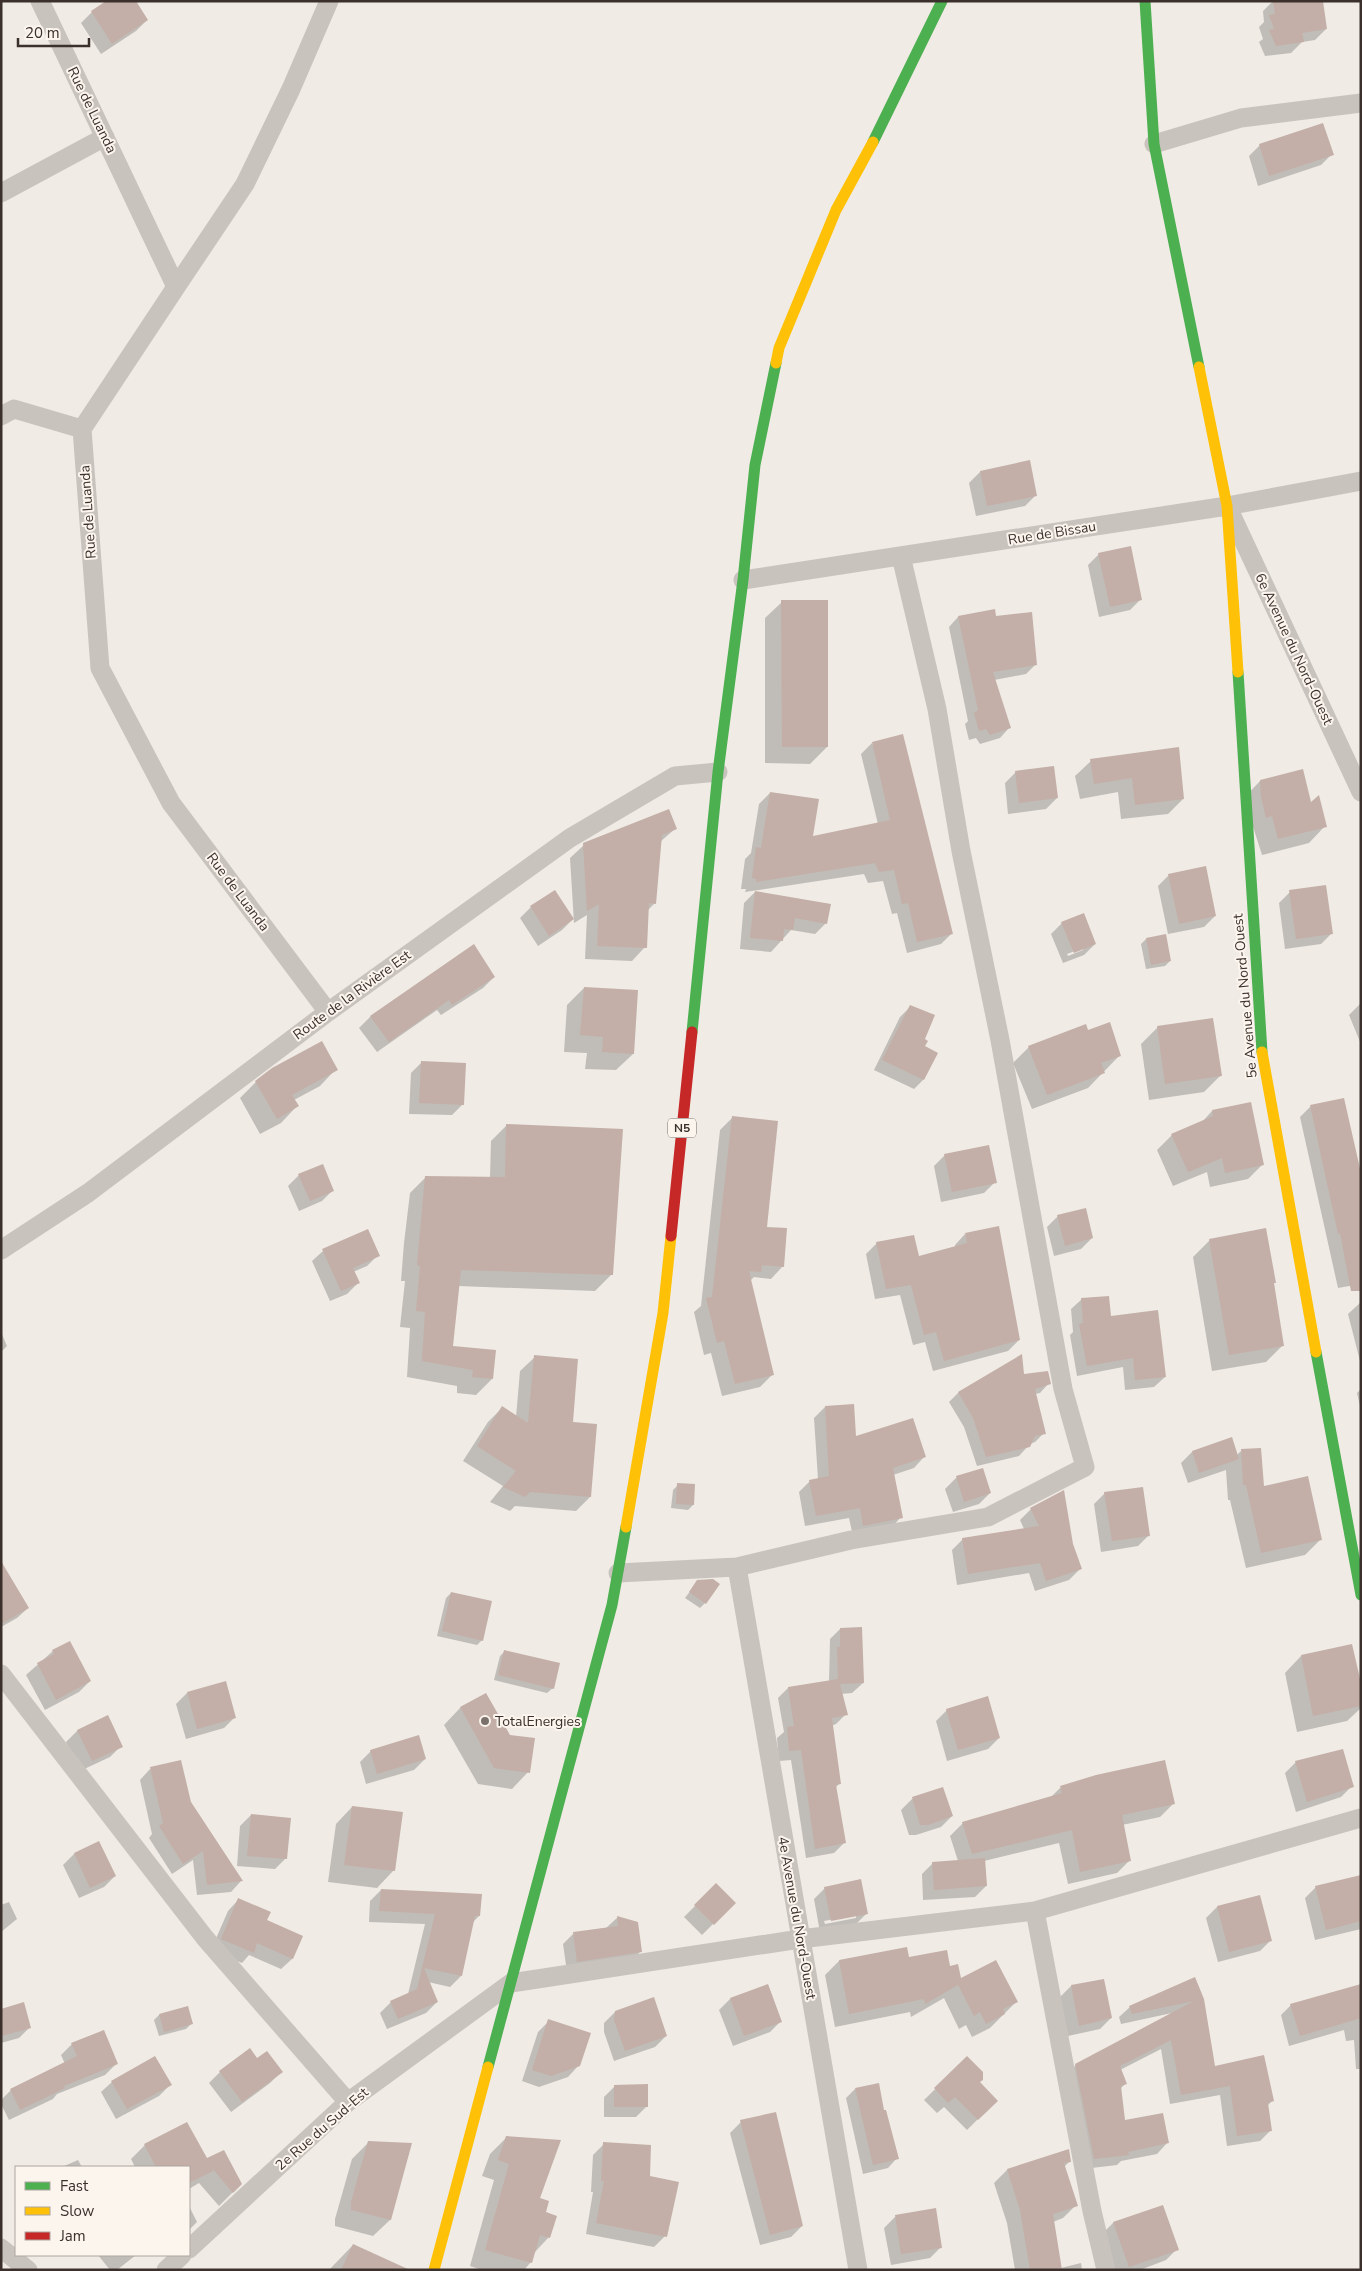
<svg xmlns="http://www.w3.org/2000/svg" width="1362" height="2271" viewBox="0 0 1362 2271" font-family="'Nunito Sans',sans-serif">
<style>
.shadow{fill:#0003;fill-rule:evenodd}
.building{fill:#c3afa7}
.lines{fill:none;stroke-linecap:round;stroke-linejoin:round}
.street{stroke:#c9c3be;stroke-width:19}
.fast{stroke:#4caf50;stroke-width:11}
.slow{stroke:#ffc107;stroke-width:11}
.jam{stroke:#c62828;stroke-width:11}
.poi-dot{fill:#7a716c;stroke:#fbf5ee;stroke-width:2}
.labels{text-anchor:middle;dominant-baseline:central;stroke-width:4;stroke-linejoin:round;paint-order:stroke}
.shield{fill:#fbf5ee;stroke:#756b66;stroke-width:1}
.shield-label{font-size:12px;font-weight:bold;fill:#3b302b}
.street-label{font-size:14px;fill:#3b302b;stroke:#fbf5ee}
.poi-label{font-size:14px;fill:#3b302b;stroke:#fbf5ee;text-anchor:start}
</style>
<rect width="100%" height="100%" fill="#f0ebe5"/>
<!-- shadow -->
<path class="shadow" d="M1273,1H1322L1326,29L1315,40L1302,42L1291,53L1265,56L1259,42L1263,39L1259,27L1264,22L1263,11Z
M92,12L147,20L136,31L101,54L81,23Z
M1260,145L1332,154L1321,165L1258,186L1249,156Z
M980,472L1036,495L1025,506L976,516L969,483Z
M1099,554L1141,599L1130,610L1099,617L1088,565Z
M782,602L827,747L810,764L765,763V618Z
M958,617H995L1036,664L1026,674L994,680L1009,728L1000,738L980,744L976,738L969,740L965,724L968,721L949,627Z
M872,743L952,933L941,944L907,953L897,913L892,914L883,881L868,883L864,874L745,892L746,889H741L745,859L751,853L759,804L770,793L812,838L878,824L861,754Z
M1091,761L1183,799L1168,814L1121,819L1118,792L1080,799L1075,776Z
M1016,772L1057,798L1046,809L1008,814L1005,783Z
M1260,781L1310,804L1325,826L1309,843L1262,855L1244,798Z
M676,828L660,842L655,903L647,911L645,947L632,961L585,959L587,915L574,923L570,858L584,845Z
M1169,875L1215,916L1204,927L1168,934L1158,886Z
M755,892L826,923L815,934L791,930L771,952L740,949L744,903Z
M1290,892L1332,933L1321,944L1285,949L1279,903Z
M531,907L573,919L562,930L538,946L520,918Z
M1062,923L1095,944L1084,955L1063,963L1051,934ZM1083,948V950L1068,956L1067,954Z
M1146,939L1170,961L1165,966L1146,969L1141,944Z
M474,946L494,977L483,988L441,1015L437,1010L377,1052L359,1028L370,1017Z
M584,988L633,1054L616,1070L585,1069L587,1053L564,1052L567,1005Z
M1360,1004H1361V1044L1349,1015Z
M910,1007L924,1040L923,1080L914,1089L874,1070L900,1017Z
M1158,1027L1220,1076L1204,1092L1149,1100L1141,1044Z
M1087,1031L1120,1055L1088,1088L1032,1109L1013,1063L1029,1047Z
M422,1062L463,1104L452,1115L409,1114L411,1073Z
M336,1069L320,1086L294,1100L297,1106L281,1123L260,1134L240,1098L256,1082Z
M1311,1106L1361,1284L1338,1288L1300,1117Z
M1212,1111L1263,1164L1248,1179L1210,1187L1207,1172L1173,1186L1157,1150L1172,1135L1202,1122Z
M733,1117L765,1228L783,1266L771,1279L754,1277L750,1281L773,1374L760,1387L722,1396L711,1353L704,1355L694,1312L701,1306L720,1130Z
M507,1125L611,1275L595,1291L458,1286L452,1347L492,1379L476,1395L457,1393V1386L407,1377L410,1328L400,1327L405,1281H401L404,1243L410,1193L426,1177L490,1178L491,1141Z
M945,1155L995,1182L984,1193L941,1202L934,1166Z
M299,1175L333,1190L322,1201L299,1211L288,1186Z
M1058,1216L1092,1238L1081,1249L1054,1256L1047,1227Z
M965,1234L1019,1340L1008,1351L933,1371L925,1342L913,1345L900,1295L875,1299L866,1254L877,1243L918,1258L955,1247V1245Z
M1210,1240L1273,1284L1283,1345L1266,1362L1212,1371L1193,1257Z
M323,1251L378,1255L367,1266L353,1272L358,1283L347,1294L330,1301L312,1261Z
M1082,1299L1110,1317L1165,1377L1154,1387L1125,1390L1123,1367L1077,1376L1070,1335L1073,1332L1071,1309Z
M1361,1302V1365L1348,1314Z
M1,1332L7,1346L1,1352Z
M1021,1356L1023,1375L1049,1383L1040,1393L1035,1394L1044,1433L1035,1442L1030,1444L1019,1456L977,1466L964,1427L949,1402L958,1393Z
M535,1357L571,1424L590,1497L576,1511L515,1506L510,1511L490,1502L503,1486L463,1461L488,1422L502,1408L516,1417L520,1371Z
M1361,1389V1410L1357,1393Z
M825,1407L855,1438L924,1457L914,1468L893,1475L901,1517L891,1528L853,1536L849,1518L805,1526L799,1492L810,1481L818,1479L814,1418Z
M1231,1438L1237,1455L1241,1451L1263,1488L1321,1539L1305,1555L1246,1568L1230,1500H1228L1226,1470L1188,1483L1181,1463L1192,1452Z
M982,1469L990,1493L979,1504L953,1512L945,1489L956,1478Z
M678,1485L693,1505L688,1510L671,1508L673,1490Z
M1105,1493L1149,1535L1138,1546L1101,1552L1094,1504Z
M1031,1509L1072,1545L1080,1569L1069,1580L1035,1591L1029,1573L957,1585L952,1550L963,1539L1024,1529L1020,1520Z
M697,1582L705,1603L700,1608L685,1598Z
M1,1586L28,1608L17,1618L1,1627Z
M451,1593L482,1640L477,1645L437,1636L446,1598Z
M840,1629L863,1683L852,1693L841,1694L846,1714L836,1724L831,1726L839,1784L835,1788L844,1843L834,1853L806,1858L791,1760L779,1761L777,1738L784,1732L778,1698L788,1688L829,1682L830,1639Z
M53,1651L90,1681L79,1692L45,1710L26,1675Z
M505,1651L553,1688L547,1693L494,1680L500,1656Z
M1301,1656L1361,1689V1708L1347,1721L1297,1732L1285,1673Z
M187,1693L235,1717L224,1728L186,1739L176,1704Z
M485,1694L528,1772L512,1789L478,1784L444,1725L460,1708Z
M947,1710L999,1738L988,1749L947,1761L936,1721Z
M107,1717L121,1746L110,1757L80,1771L66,1742L77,1731Z
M371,1751L425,1759L414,1770L366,1784L360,1762Z
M1296,1762L1352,1786L1341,1797L1296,1812L1285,1773Z
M150,1769L190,1803L241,1881L231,1892L197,1895L193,1860L172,1874L149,1838L152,1834L140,1780Z
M1060,1788L1173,1804L1160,1817L1122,1825L1130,1860L1117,1873L1068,1884L1059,1843L984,1861L986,1886L975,1897L923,1900L922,1874L933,1863L958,1861L950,1836L963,1823L1051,1797Z
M942,1789L952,1816L941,1827L916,1835H909L901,1810L912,1799Z
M352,1807L401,1813L393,1871L377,1888L328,1882L336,1824Z
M251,1815L286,1858L275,1869L237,1866L240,1826Z
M99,1843L115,1876L104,1887L79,1898L63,1865L74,1854Z
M1361,1876V1929L1315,1940L1305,1898L1316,1887Z
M716,1885L734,1903L702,1935L684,1917Z
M825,1888L867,1913L856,1924L820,1932L814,1899ZM856,1915V1918L825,1924L824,1921Z
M381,1890L479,1916L473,1922L461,1976L450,1987L428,1982L437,2002L426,2013L387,2029L380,2013L391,2002L408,1994L425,1924L369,1922L370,1901Z
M1259,1896L1271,1940L1260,1951L1218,1962L1206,1918L1217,1907Z
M238,1900L266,1920L302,1937L292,1959L281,1969L249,1955L242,1963L211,1950L228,1911Z
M9,1902L17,1919L1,1932V1905Z
M617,1918L637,1923L641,1951L630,1962L567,1972L563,1944L574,1933L606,1928Z
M908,1959L949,1967L960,1980L1016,2002L990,2028L972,2037L966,2025L959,2029L944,1998L911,2017L910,2012L835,2027L825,1975L839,1961Z
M1194,1979L1214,2067L1272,2101L1267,2106L1271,2130L1260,2141L1227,2146L1220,2095L1170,2104L1161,2049L1120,2070L1126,2083L1120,2089L1124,2122L1167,2143L1157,2154L1121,2161L1117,2165L1083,2169L1066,2075L1076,2065L1172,2013L1121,2024L1119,2017L1130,2007Z
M1103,1980L1111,2018L1100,2029L1068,2036L1060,1997L1071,1986Z
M768,1985L781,2021L770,2032L733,2046L719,2010L730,1999Z
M1361,1985V2069H1356L1354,2040L1346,2041L1344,2030L1289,2046L1281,2015L1291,2005Z
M1,2010L30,2027L19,2038L1,2043Z
M615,2012L666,2036L655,2047L614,2061L604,2032V2023Z
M159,2015L191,2024L186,2029L159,2036L154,2020Z
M549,2021L579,2065L568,2077L539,2087L522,2081L538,2032Z
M72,2044L116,2064L105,2075L57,2094L53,2099L9,2120L1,2104V2100L11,2090L65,2064L61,2055Z
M250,2050L257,2060L281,2072L270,2083L231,2112L209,2083L220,2072Z
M967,2058L978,2083L996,2101L967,2130L944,2107L937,2113L924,2100Z
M112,2082L170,2085L159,2096L116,2119L101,2092Z
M615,2086L647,2106L636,2117H604V2097Z
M855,2089L883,2112L897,2158L888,2168L863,2174L846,2098Z
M741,2122L802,2226L791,2237L760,2245L730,2133Z
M187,2124L206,2160L241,2184L219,2206L199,2183L189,2189V2167H135L131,2159L145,2145Z
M507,2137L545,2213L549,2237L534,2253L531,2262L524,2270H482L470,2266L494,2180L482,2176L490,2154Z
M369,2142L411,2144L390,2220L373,2236L335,2226V2219L352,2159Z
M604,2144L648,2177L665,2236L654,2247L586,2234L593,2192H591L593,2155Z
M1068,2150L1070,2161L1064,2167L1076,2205L1063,2218L1053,2222L1061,2268L1081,2263L1082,2270H1015L1007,2223L994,2183L1007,2170Z
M78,2160L82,2167H62Z
M189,2206L197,2222L189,2230Z
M1162,2206L1177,2249L1166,2260L1140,2270H1115L1102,2234L1113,2223Z
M935,2210L941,2247L930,2258L891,2265L884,2228L895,2217Z
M353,2245L384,2270H329Z
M98,2255H136L117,2270H110Z"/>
<!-- building -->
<path class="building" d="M106,1H136L148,20L112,44L91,11Z
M1273,1H1323L1327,29L1302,33L1304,42L1276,46L1269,30L1274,29L1269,15L1275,14Z
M1323,123L1334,155L1269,176L1259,144Z
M1030,460L1037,496L987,506L980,471Z
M1131,546L1142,600L1110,607L1098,553Z
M781,600H828V747H782Z
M995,609L996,616L1032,612L1037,665L993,672L1011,728L990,735L986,729L979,731L974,713L978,710L958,616Z
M903,734L953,934L917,942L908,903L902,904L894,870L879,872L875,863L756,882V879L752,878L756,847L761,848L770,792L819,799L813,836L890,820L872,742Z
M1179,747L1184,799L1135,805L1132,778L1094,784L1090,759Z
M1054,766L1058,798L1019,803L1015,771Z
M1303,769L1311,802L1319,795L1327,827L1278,839L1272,816L1266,818L1261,797L1260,780Z
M669,809L677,829L662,835L656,904L649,903L647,948L597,946L599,904L587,911L583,843Z
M1206,866L1216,916L1179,924L1168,874Z
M1326,885L1333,934L1296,939L1289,890Z
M555,890L574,919L549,936L530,906Z
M755,891L831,904L827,924L795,918L793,930L784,929L783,941L750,938Z
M1084,913L1096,944L1074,953L1061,922Z
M1166,934L1171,961L1151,965L1146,938Z
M474,944L495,977L452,1005L449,1000L389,1042L370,1016Z
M584,987L638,990L634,1054L602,1052L603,1037L580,1035Z
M910,1005L935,1015L925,1039L928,1041L925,1046L938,1053L924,1080L882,1060Z
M1213,1018L1222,1076L1165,1084L1157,1026Z
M1110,1022L1121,1056L1101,1063L1105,1073L1047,1095L1028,1046L1086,1024L1088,1030Z
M322,1041L338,1070L292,1095L299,1106L277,1119L255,1081L272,1068Z
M421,1061L466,1063L464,1105L419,1103Z
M1344,1098L1361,1173V1291H1351L1340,1233L1338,1234L1310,1105Z
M1251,1102L1264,1165L1225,1173L1222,1158L1188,1172L1171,1134L1213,1116L1212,1110Z
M732,1116L778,1121L767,1227L787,1228L784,1267L762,1265L761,1272L749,1271L774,1375L735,1384L724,1341L717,1343L706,1298L712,1297Z
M506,1124L623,1129L613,1275L461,1270L453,1346L496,1350L493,1379L472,1377L473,1370L422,1361L425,1312L416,1311L420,1266L417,1265L425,1176L505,1177Z
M989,1145L997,1183L952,1192L944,1154Z
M323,1164L334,1191L310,1201L298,1174Z
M1086,1208L1093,1238L1065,1246L1057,1215Z
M999,1226L1020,1340L944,1361L936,1332L924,1335L911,1285L886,1289L876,1242L914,1235L919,1256L967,1243L965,1233Z
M1266,1228L1276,1283H1274L1284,1346L1229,1355L1209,1239Z
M368,1229L380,1256L353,1268L360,1283L341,1291L322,1249Z
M1109,1296L1111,1316L1158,1310L1166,1377L1135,1380L1133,1358L1087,1366L1079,1324L1083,1323L1081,1298Z
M1022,1354L1024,1374L1048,1371L1051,1384L1035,1389L1046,1434L1035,1436L1030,1447L986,1457L973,1418L958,1392Z
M534,1355L578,1359L573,1422L597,1424L591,1497L530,1492L525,1497L503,1487L516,1471L477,1446L502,1406L528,1423Z
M854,1404L856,1436L913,1418L926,1457L893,1468L903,1518L863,1526L860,1508L816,1516L809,1480L829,1476L825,1406Z
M1232,1437L1239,1459L1199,1473L1192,1451Z
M1261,1448L1264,1486L1308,1476L1322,1540L1261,1553L1246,1485H1243L1241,1449Z
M983,1468L991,1493L964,1502L956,1476Z
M677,1483L695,1484L694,1505L676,1504Z
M1143,1487L1150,1536L1112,1541L1104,1492Z
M1064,1490L1073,1544L1082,1569L1046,1581L1040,1563L968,1574L962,1538L1039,1526L1030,1508Z
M1,1561L29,1608L1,1624Z
M713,1579L720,1584L706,1604L689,1592L697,1580Z
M451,1592L492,1601L483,1641L442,1631Z
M862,1627L864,1683L840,1684L848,1715L832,1718L841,1784L836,1785L846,1843L815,1849L801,1750L789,1751L787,1727L794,1726L788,1687L838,1679L837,1647H840V1628Z
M70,1641L91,1681L56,1700L37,1663L54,1654L52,1650Z
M1352,1644L1361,1683V1706L1313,1716L1301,1655Z
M504,1650L560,1663L554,1689L498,1675Z
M226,1681L236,1718L197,1729L187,1692Z
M486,1693L510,1735L535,1738L530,1773L494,1768L460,1707Z
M988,1696L1000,1738L958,1750L946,1709Z
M108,1715L123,1747L92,1761L77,1730Z
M419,1735L426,1759L377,1774L370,1750Z
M1343,1749L1354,1787L1307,1802L1295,1761Z
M181,1760L191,1802L243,1881L207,1885L203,1851L183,1864L159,1826L163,1823L150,1767Z
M1165,1760L1175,1804L1122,1815L1131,1861L1080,1872L1072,1830L972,1854L962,1822L1062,1793L1060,1786L1096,1775Z
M943,1787L953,1816L928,1825H920L912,1797Z
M352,1806L403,1812L395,1871L344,1865Z
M251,1814L291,1818L287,1859L247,1856Z
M99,1841L116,1876L90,1888L74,1853Z
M985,1858L987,1886L934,1890L932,1862Z
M1361,1875V1921L1326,1930L1315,1886Z
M861,1879L868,1914L831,1921L824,1887Z
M716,1883L736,1903L714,1925L694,1905Z
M381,1889L482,1894L480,1916H475L462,1976L424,1968L438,2002L398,2019L390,2001L417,1989L435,1914L379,1911Z
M1260,1895L1272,1941L1229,1952L1217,1906Z
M238,1898L271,1912L267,1920L303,1936L293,1959L257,1943L254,1953L221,1939Z
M617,1916L638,1922L642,1952L577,1962L573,1932L618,1926Z
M907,1947L909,1957L947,1950L950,1966L958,1964L961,1978L996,1960L1018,2002L1003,2009L1005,2014L986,2024L980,2012L974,2016L958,1985L925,2004L924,1999L849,2014L839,1960Z
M1195,1977L1204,1999L1215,2066L1264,2055L1274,2101L1268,2103L1272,2131L1237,2136L1230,2086L1181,2095L1171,2040L1120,2066L1127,2084L1121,2086L1125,2120L1163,2113L1169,2143L1128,2152L1129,2155L1094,2159L1075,2064L1194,2001L1132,2014L1129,2006Z
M1104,1979L1112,2018L1079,2026L1071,1985Z
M768,1984L782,2022L744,2036L730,1998Z
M1361,1984V2018L1300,2036L1290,2004Z
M654,1997L667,2036L625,2051L614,2020L615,2011Z
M24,2002L31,2028L1,2036V2009Z
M188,2006L193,2024L164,2032L159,2014Z
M548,2019L591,2033L580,2066L551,2076L532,2070Z
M104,2030L118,2064L64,2086L65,2088L20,2110L10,2089L77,2056L71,2043Z
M250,2048L257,2058L267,2051L283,2072L242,2102L219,2071Z
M155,2056L172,2085L127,2109L111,2081Z
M967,2056L983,2072V2080L980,2082L998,2101L978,2120L955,2097L948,2103L934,2088Z
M879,2083L884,2110H886L899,2159L873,2165L855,2088Z
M648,2084V2107H614V2085Z
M776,2112L803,2226L770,2235L740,2120Z
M187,2122L207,2158L224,2150L242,2184L233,2193L212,2168L213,2171L189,2183V2167H156L144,2144Z
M506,2136L561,2140L540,2198L549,2201L546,2212L557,2216L550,2238L540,2235L532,2263L485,2250L509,2164L498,2160Z
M368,2141L412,2143L391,2220L351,2210V2202Z
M603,2142L651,2145L650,2176L679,2182L667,2237L596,2223L604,2181H601Z
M1069,2149L1071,2162L1064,2163L1078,2206L1053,2214L1062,2270H1030L1020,2210L1007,2169Z
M1163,2205L1179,2250L1129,2267L1113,2222Z
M936,2208L942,2248L901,2254L895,2215Z
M353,2244L410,2270H341Z"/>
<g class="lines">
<!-- street -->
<path class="street" d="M40,1L176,287L82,429L100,668L171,803L328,1012
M1154,144L1241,118L1361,103
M1,193L105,137
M176,287L245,184L291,89L329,1
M1,416L14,409L82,429
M1231,514L1361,792
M743,580L1227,506L1361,481
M1,1250L88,1193L328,1012L570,838L675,776L718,772
M737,1567L858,2270
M618,1573L737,1567L851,1540L988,1517L1085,1467L1063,1389L1000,1040L961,851L937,709L901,556
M1,1674L205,1938L348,2102
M1035,1911L1092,2211L1106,2270
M1,2248L28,2270
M189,2249L348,2102L511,1983L800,1939L1035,1911L1361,1818
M166,2270L182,2255"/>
<!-- fast -->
<path class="fast" d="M1145,1L1154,144L1199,367
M873,142L942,1
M1238,672L1262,1052
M692,1032L718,772L743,580L755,465L776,363
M1316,1352L1361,1595
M488,2067L612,1605L626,1527"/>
<!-- slow -->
<path class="slow" d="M776,363L779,348L836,210L873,142
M1199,367L1227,506L1238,672
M1262,1052L1316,1352
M626,1527L663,1313L671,1236
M434,2270L488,2067"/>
<!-- jam -->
<path class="jam" d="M671,1236L692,1032"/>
</g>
<!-- markers -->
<circle class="poi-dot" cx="485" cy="1721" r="5"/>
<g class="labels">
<!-- shield labels -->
<rect class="shield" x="668" y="1118.5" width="28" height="19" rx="4"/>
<g class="shield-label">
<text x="682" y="1128">N5</text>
</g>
<!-- street labels -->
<g class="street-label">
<text transform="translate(92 110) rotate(64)">Rue de Luanda</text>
<text transform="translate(88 512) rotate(-94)">Rue de Luanda</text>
<text transform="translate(1052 533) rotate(-9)">Rue de Bissau</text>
<text transform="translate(1294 649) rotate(65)">6e Avenue du Nord-Ouest</text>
<text transform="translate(238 892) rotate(53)">Rue de Luanda</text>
<text transform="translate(352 995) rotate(-36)">Route de la Rivière Est</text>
<text transform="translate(1245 996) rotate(-95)">5e Avenue du Nord-Ouest</text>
<text transform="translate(797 1918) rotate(80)">4e Avenue du Nord-Ouest</text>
<text transform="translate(322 2129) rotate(-41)">2e Rue du Sud-Est</text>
</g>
<!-- poi labels -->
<g class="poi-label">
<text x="495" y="1721">TotalEnergies</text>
</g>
</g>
<!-- border -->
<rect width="1362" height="2271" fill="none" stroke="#3b302b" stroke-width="5"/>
<!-- legend -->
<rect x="15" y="2166" width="175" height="90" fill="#fbf5ee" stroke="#aea6a0"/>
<rect x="25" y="2182" width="25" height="8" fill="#4caf50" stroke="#aea6a0"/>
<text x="60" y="2191" font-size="15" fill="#3b302b">Fast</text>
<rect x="25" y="2207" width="25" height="8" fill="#ffc107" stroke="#aea6a0"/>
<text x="60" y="2216" font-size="15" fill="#3b302b">Slow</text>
<rect x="25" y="2232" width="25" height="8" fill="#c62828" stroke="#aea6a0"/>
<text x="60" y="2241" font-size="15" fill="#3b302b">Jam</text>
<!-- scale -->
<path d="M18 38v8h71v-8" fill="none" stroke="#3b302b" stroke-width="2.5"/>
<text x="25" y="38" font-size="15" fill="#3b302b" stroke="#fbf5ee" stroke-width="4" paint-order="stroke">20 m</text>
</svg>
